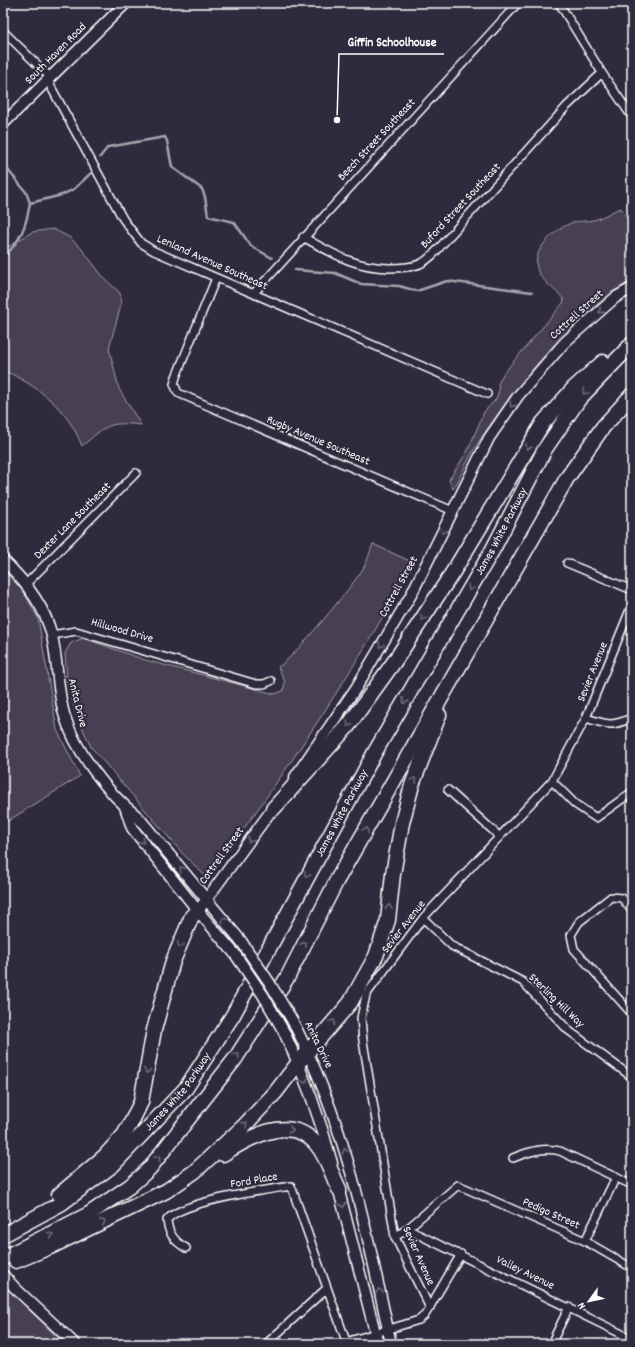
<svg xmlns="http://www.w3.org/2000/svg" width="635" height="1347" viewBox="0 0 635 1347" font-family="Dekko,sans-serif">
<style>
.green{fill:#464152;stroke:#a2a0a8}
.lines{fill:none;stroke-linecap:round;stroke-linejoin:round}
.stream{stroke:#a7a6ad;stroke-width:2.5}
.street-casing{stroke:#fff;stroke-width:10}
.secondary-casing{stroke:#fff;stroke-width:13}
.highway-casing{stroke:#fff;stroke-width:17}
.street{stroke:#2f2a3d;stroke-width:7}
.secondary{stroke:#2f2a3d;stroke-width:10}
.highway{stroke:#2f2a3d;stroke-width:14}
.secondary-bridge-casing{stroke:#fff;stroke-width:13;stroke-linecap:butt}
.secondary-bridge{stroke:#2f2a3d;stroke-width:10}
.oneway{stroke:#6d6a77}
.labels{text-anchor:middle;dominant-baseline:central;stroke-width:4;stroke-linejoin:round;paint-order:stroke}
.street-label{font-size:12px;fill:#fff;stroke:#2f2a3d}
.leader{fill:none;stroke:#fff;stroke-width:1.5}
.callout-dot{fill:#fff;stroke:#2f2a3d;stroke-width:1.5}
.callout-label{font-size:13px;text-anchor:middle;font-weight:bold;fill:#fff;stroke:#2f2a3d;stroke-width:4;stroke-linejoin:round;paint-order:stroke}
</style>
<rect width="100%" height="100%" fill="#2f2a3d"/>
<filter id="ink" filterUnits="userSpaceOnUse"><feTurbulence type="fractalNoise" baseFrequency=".025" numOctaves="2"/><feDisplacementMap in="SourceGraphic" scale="8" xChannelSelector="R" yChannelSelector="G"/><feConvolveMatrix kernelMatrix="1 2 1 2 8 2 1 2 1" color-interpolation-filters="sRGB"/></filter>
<g filter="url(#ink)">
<!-- green -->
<path class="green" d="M621,208L632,227V280C580,310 525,374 492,423C484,434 476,445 470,457C464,468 460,479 453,489L449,480L468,450L484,412L496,399L499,391L498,384L503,374L563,303L564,300C556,289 543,283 538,271C530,252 553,231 569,224C576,220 585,222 593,220C603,218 611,211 621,208Z
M53,229L69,237L81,248L104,278L120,293L121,305L109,348L119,389L141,425C108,421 106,426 82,446C68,409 38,386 3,370V250L32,232Z
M373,544L414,563C353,672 287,772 212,872L204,875L183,854L91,747L76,714L67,681L65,653L71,643L83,638L145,660L275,694L283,691L285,682L278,667C291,661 355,583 364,567C368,560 370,551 373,544Z
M3,569L23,591L38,618L57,730L80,776L3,824Z
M3,1284L64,1344H3Z"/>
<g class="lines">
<!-- stream -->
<path class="stream" d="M100,157L108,147L165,137L167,141L172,167L202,189L205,197L208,216L234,222L251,246L272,258
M3,164L26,192L30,203
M3,258C21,240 26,227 30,203L62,195L74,189L91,173
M295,270L335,273L361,284L399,286L417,291L447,281L532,292"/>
<defs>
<path id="street" d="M559,3L602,73L632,117
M3,31L47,74L51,87L123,219L141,243L154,251L487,394
M303,237C334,254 353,267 389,268C399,268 410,268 420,264C431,259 439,248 447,239L566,107L602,73
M216,278L176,377L174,384L178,393L453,511
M254,293L518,3
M567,563L632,590
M26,584L136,473
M52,635L76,631L256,684H264L271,681
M586,718C609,725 610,727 632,718
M552,781L575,804L596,818L632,792
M448,790L499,836
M632,911L622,898L611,897L579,922L571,935L574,949L632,1014
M423,918L452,946L523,982L568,1030L632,1077
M513,1158C528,1152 543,1147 560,1151L632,1185
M407,1229L632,1339
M395,1237L407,1229L458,1185L585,1241L632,1268
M585,1241L616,1177
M186,1248C175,1242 168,1234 167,1220C181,1201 266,1190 291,1186L347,1344
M430,1308L395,1237L363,1041L361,1018L366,995L423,918L552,781L586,718L632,605
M346,1342L419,1320L425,1315L461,1254
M266,1344L327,1288
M551,1344L569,1307"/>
<path id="secondary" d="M3,124L126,3
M3,560C24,580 45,607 52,636C58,662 57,689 64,714C75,751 107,793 138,817L241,941
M295,777L356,688L411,595L489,438L518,396L565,342L616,297L632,288
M125,807L132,828L198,911L235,954
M198,911L276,804
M292,1020C346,1124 367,1231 391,1344
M284,1032C304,1074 320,1118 332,1163
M337,1183L378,1344
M3,1275L15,1288L75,1344"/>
<g id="highway">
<path d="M273,809L348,726L394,662L453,572L543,423L574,388L603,362"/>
<path d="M223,1154C250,1137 291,1113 317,1145C327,1157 332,1175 339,1189"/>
<path d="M59,1195L105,1156L124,1135L132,1121L141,1102L154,1030L173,961L192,916L198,911"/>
<path id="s1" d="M3,1235L62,1203L113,1165L186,1088L233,1015L375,752L493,549L545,449L579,399L632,344"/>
<path d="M3,1258L89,1214L130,1186L149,1169L235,1059L287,978L337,880L567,478L603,427L632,395"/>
<path d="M16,1261L50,1247L166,1191L194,1172L243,1127L275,1093L299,1062L350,1003L376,956L388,920L393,874L402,823L412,785L439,715"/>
</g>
</defs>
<!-- street casing -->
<use href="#street" class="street-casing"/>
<!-- secondary casing -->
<use href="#secondary" class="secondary-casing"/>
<!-- highway casing -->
<use href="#highway" class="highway-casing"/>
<!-- street -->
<use href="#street" class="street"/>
<!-- secondary -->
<use href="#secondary" class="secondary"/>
<!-- highway -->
<use href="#highway" class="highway"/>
<defs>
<path id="secondary-bridge" d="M241,941L269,982L292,1020
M235,954L263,995L284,1032"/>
</defs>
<!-- secondary-bridge casing -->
<use href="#secondary-bridge" class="secondary-bridge-casing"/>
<!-- secondary-bridge -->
<use href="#secondary-bridge" class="secondary-bridge"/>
</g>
<!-- one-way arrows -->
<defs><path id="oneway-chevron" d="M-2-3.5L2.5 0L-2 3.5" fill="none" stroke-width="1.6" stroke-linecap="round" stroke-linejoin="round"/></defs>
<g class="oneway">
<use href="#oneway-chevron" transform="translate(601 311) rotate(139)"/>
<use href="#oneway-chevron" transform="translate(585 392) rotate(133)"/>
<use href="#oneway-chevron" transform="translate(512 405) rotate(125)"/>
<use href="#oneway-chevron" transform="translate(528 447) rotate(121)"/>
<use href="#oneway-chevron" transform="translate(443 531) rotate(117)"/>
<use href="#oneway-chevron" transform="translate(470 588) rotate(120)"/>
<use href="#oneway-chevron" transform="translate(423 618) rotate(124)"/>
<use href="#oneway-chevron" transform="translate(381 645) rotate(121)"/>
<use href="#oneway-chevron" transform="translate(405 701) rotate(120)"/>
<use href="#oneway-chevron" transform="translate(349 724) rotate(128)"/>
<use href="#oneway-chevron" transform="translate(414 780) rotate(-69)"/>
<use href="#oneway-chevron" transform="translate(366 830) rotate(-60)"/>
<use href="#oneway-chevron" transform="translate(250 840) rotate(126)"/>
<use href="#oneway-chevron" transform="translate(142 841) rotate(52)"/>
<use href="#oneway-chevron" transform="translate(182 869) rotate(-130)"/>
<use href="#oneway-chevron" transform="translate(307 875) rotate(117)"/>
<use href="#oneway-chevron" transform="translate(389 907) rotate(-84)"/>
<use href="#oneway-chevron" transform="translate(224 920) rotate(-130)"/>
<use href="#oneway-chevron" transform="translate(304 944) rotate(-63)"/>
<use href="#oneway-chevron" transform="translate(180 945) rotate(112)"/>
<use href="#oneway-chevron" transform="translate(333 1022) rotate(-50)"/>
<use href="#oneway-chevron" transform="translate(237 1055) rotate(-56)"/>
<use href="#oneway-chevron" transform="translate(147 1071) rotate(100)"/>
<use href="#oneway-chevron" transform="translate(305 1081) rotate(70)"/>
<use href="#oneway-chevron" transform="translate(245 1124) rotate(-46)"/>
<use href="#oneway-chevron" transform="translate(291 1130) rotate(12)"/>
<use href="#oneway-chevron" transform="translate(345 1151) rotate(-106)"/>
<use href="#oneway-chevron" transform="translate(158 1158) rotate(-52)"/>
<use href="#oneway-chevron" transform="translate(343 1205) rotate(76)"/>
<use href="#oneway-chevron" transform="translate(103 1222) rotate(-26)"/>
<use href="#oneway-chevron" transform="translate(51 1235) rotate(-26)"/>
<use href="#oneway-chevron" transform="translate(379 1291) rotate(-103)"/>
</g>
</g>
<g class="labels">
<!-- street labels -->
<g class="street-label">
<text transform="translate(56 54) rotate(-45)">South Haven Road</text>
<text transform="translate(377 140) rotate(-47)">Beech Street Southeast</text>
<text transform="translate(461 206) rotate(-47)">Buford Street Southeast</text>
<text transform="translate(212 263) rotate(24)">Lenland Avenue Southeast</text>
<text transform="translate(577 315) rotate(-42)">Cottrell Street</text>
<text transform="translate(318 441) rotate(23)">Rugby Avenue Southeast</text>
<text transform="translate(73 521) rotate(-45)">Dexter Lane Southeast</text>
<text stroke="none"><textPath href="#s1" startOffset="877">James White Parkway</textPath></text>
<text transform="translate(399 587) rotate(-61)">Cottrell Street</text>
<text transform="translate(122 631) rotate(16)">Hillwood Drive</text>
<text transform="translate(593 672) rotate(-68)">Sevier Avenue</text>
<text transform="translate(77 703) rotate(76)">Anita Drive</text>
<text stroke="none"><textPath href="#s1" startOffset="553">James White Parkway</textPath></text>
<text transform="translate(222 856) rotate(-54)">Cottrell Street</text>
<text transform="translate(404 927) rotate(-52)">Sevier Avenue</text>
<text transform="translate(556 1001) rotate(44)">Sterling Hill Way</text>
<text transform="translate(318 1045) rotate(64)">Anita Drive</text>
<text stroke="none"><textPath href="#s1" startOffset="229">James White Parkway</textPath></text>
<text transform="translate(254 1181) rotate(-10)">Ford Place</text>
<text transform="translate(551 1214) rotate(24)">Pedigo Street</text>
<text transform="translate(418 1256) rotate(66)">Sevier Avenue</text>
<text transform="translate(525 1273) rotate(26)">Valley Avenue</text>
</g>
</g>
<!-- callouts -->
<path class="leader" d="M337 120L339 54H444"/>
<circle class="callout-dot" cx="337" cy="120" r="4"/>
<g class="callout-label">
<text x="392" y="46">Giffin Schoolhouse</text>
</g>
<!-- margin -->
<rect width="635" height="1347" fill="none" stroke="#2f2a3d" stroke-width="16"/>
<rect x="8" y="8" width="619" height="1331" fill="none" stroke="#fff" stroke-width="1.5" filter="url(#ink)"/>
<!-- north arrow -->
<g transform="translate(589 1301) rotate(237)" stroke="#2f2a3d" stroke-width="3" paint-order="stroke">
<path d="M0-3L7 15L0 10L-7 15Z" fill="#ffffff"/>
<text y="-6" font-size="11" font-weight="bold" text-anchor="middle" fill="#ffffff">N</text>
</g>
</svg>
